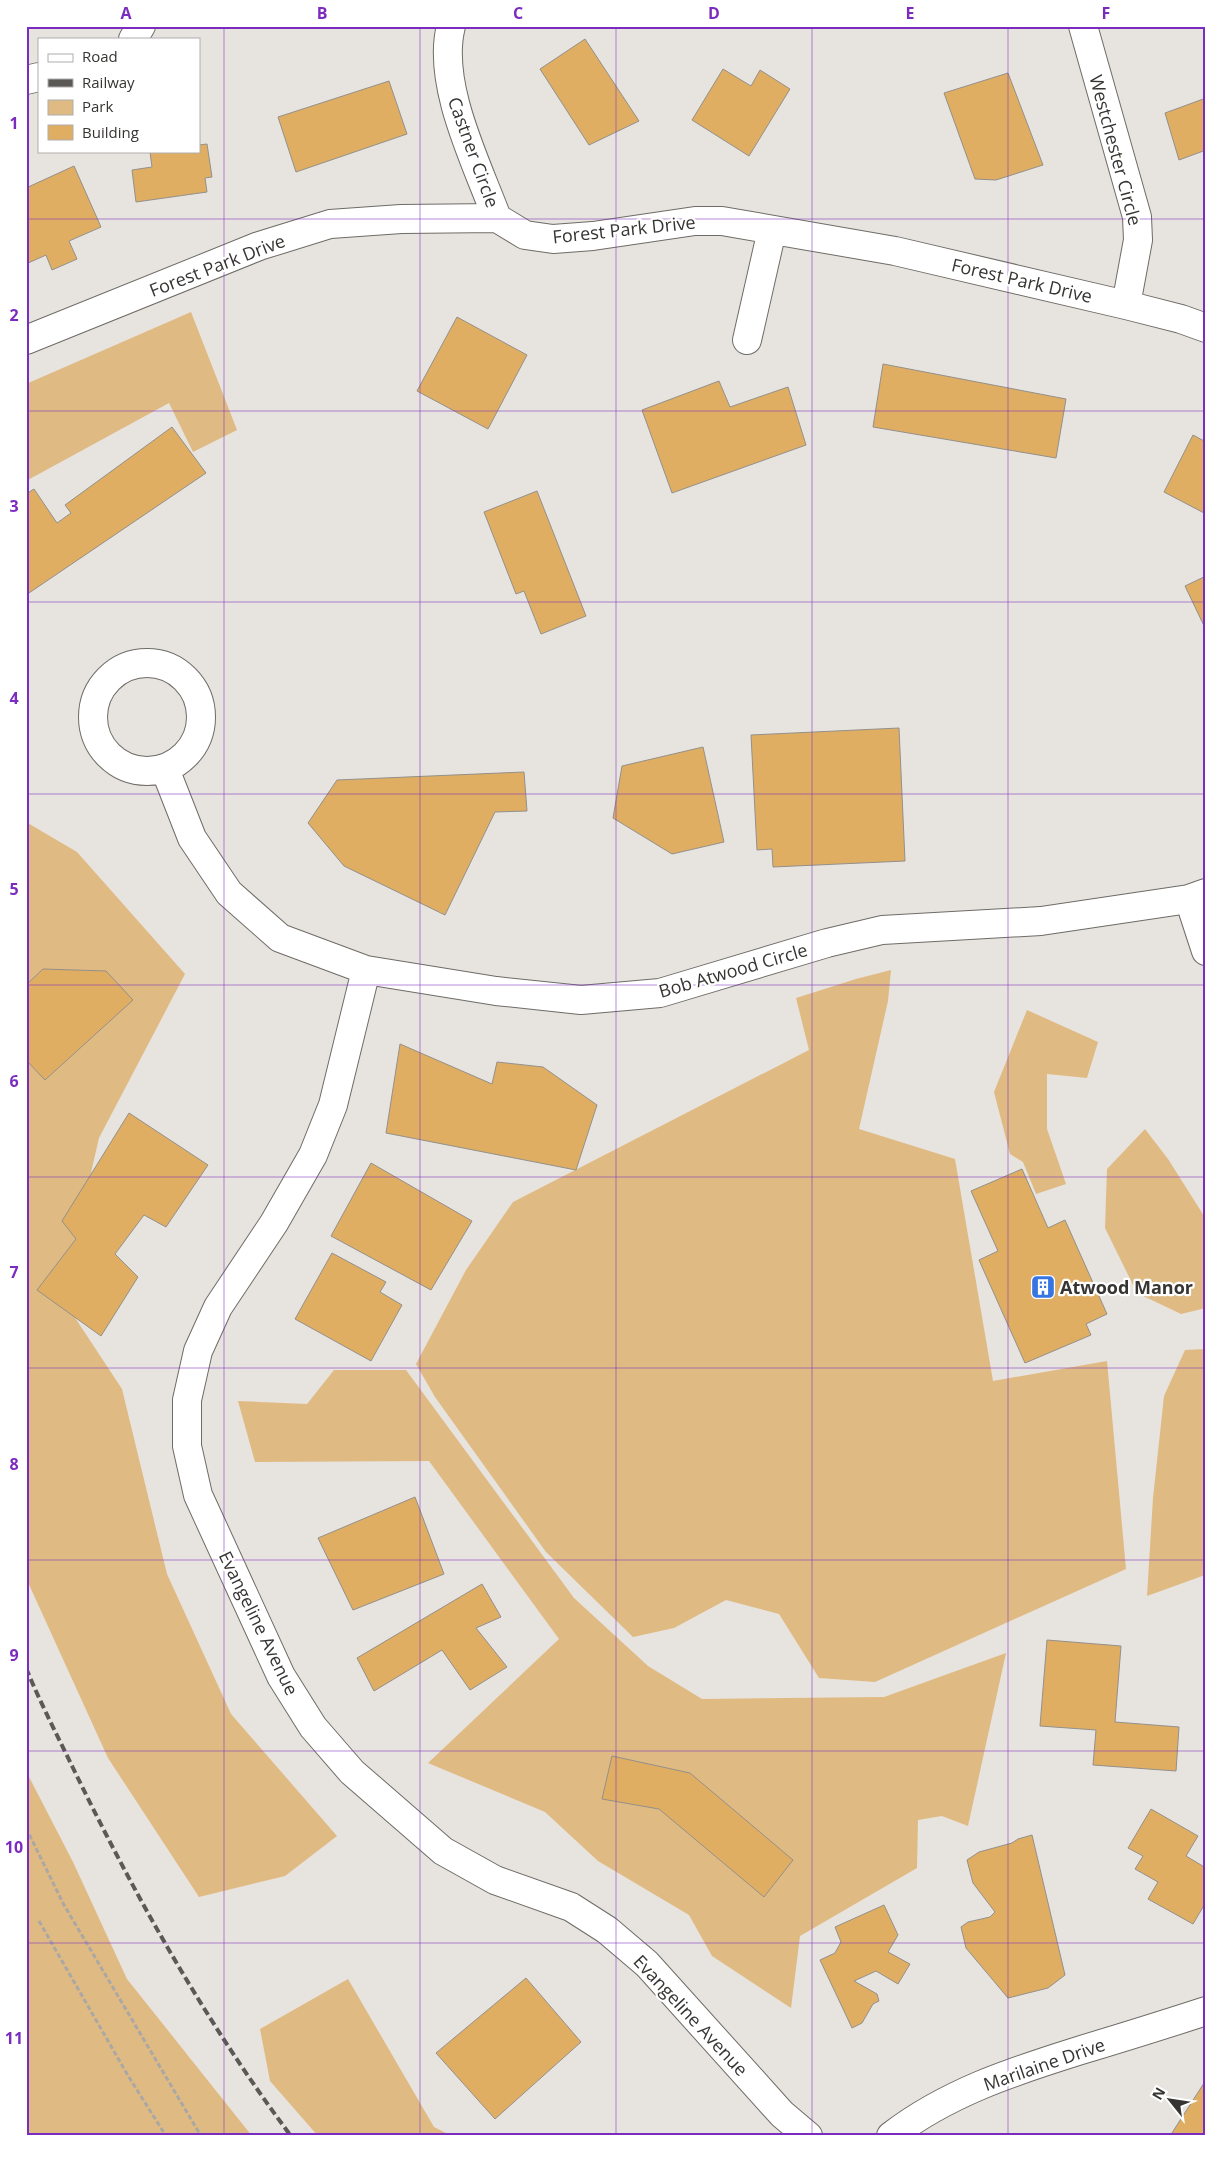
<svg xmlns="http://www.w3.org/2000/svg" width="1232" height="2162" viewBox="0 0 1232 2162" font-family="'Open Sans',sans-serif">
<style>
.green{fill:#e0ba83}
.building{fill:#dfae63;stroke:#93908b}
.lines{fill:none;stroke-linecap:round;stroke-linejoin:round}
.minor-casing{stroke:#6f6c67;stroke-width:30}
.path{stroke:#aba8a4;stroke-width:3;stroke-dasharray:5 2.5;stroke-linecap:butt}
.minor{stroke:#fff;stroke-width:28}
.rail{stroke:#5b5956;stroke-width:4;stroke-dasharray:8 4;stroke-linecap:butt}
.grid{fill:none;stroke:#7b2cbf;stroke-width:1;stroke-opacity:0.55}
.labels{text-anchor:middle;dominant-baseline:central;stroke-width:4.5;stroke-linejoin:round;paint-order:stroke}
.street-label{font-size:18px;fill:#363533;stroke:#fff}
.poi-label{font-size:18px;font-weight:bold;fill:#363533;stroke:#fff;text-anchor:start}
.neatline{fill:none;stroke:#7b2cbf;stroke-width:2}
.grid-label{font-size:16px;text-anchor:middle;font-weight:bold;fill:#7b2cbf}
</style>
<rect width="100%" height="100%" fill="#e7e3de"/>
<!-- green -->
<path class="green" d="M191,312L237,430L193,452L169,403L26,481V384Z
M26,822L77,852L185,974L99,1138L62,1298L122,1389L167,1574L231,1714L337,1836L285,1876L199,1897L108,1758L26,1578Z
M891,970L888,1001L859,1129L955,1159L993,1381L1107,1361L1126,1569L875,1682L819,1678L779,1614L726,1600L674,1628L633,1637L546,1552L435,1397L416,1364L466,1270L513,1202L809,1050L796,998L856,979Z
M1027,1010L1098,1042L1087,1078L1047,1074V1129L1066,1184L1036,1194L1023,1162L1010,1154L994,1092Z
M1145,1129L1168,1159L1206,1219V1308L1181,1314L1137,1293L1105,1228L1107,1169Z
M1206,1349L1205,1575L1147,1596L1153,1498L1164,1396L1185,1350Z
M334,1370H406L574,1598L648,1666L702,1699L884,1697L1006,1653L968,1826L942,1816L918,1820L917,1868L800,1936L791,2008L712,1956L689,1915L598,1861L545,1812L428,1763L559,1639L429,1461L255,1462L238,1401L307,1404Z
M26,1771L73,1862L127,1979L252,2136H26Z
M348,1979L434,2127L452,2136H318L270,2081L260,2029Z"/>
<!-- building -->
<path class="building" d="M585,39L639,121L589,145L540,69Z
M723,69L751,86L760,70L790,89L749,156L692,120Z
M1008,73L1043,165L996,180L975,179L944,93Z
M389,81L407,134L296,172L278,117Z
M1206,98V150L1179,160L1165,113Z
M207,144L212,177L205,178L207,192L136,202L132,170L152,167L150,152L199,151V145Z
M74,166L101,227L69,241L77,259L52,270L46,255L26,264V188Z
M457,317L527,355L488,429L417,391Z
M883,364L1066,399L1056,458L873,427Z
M719,381L730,407L788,387L806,445L672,493L642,410Z
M172,427L206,473L26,595V494L34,489L57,523L71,513L65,505Z
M1193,435L1206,442V514L1164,492Z
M537,491L586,616L541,634L524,591L516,594L484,512Z
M1206,576V630L1185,586Z
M899,728L905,861L773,867L772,849L757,850L751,735Z
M703,747L724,842L672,854L613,818L622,766Z
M524,772L527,811L495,812L445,915L344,866L308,823L337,780Z
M43,969L106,971L133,1000L45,1080L26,1060V985Z
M400,1044L492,1084L497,1062L543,1067L597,1105L576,1170L386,1133Z
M129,1113L208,1165L166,1227L144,1215L115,1254L138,1277L101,1336L37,1290L76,1239L62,1221Z
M371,1163L472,1221L431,1290L331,1236Z
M1022,1169L1048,1228L1065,1220L1107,1314L1086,1324L1091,1335L1025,1363L979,1260L998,1251L971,1191Z
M332,1253L386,1282L380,1292L402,1305L371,1361L295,1319Z
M415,1497L444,1574L353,1610L318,1538Z
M482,1584L501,1617L476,1628L507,1667L470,1690L442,1650L374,1691L357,1658Z
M1047,1640L1121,1646L1115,1722L1179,1727L1176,1771L1093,1765L1096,1730L1040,1726Z
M612,1756L690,1773L793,1860L764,1897L659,1809L602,1799Z
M1151,1809L1198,1836L1186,1856L1206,1868V1902L1193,1924L1148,1899L1158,1882L1135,1869L1143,1856L1128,1848Z
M1032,1835L1065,1975L1048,1988L1008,1998L966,1948L961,1927L968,1922L990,1917L995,1912L973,1883L967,1860L979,1852L1012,1843L1018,1839Z
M884,1905L898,1935L888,1952L910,1964L898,1984L876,1971L854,1981L877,1994L879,2001L873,2004L862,2023L852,2028L820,1960L835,1953L841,1942L835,1927Z
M526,1978L581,2042L495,2119L436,2053Z
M1204,2083L1206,2084V2136H1170Z"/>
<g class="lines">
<defs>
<path id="minor" d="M451,26C436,84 477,164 497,218
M1083,26L1137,217L1138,240L1126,305
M133,39L141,26
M26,80L39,77
M26,340L259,246L330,224L401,219L497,218L525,235L553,239L593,236L695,221H722L895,251L1126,305L1181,319L1206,328
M747,340L772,230
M93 717a54 54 0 1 1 108 0a54 54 0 1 1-108 0Z
M165,769L192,838L229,893L280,938L366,970L496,991L581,1000L660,993L827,943L882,930L1041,921L1189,899L1206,893
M1189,899L1206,951
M366,970L333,1105L313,1155L274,1223L218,1307L198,1351L187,1400V1446L198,1495L281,1676L313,1727L352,1772L443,1851L495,1880L571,1907L607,1930L647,1964L782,2114L808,2136
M891,2136C947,2093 1011,2072 1078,2051C1121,2038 1163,2025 1206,2011"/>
</defs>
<!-- minor casing -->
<use href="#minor" class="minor-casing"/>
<!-- path -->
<path class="path" d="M26,1828L64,1905L201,2136
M39,1921L127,2074L166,2136"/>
<!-- minor -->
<use href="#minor" class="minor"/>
<!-- rail -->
<path class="rail" d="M26,1668C40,1702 57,1735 73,1768C135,1896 205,2021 291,2136"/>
</g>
<!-- grid -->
<path class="grid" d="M224,26V2136M420,26V2136M616,26V2136M812,26V2136M1008,26V2136M26,219H1206M26,411H1206M26,602H1206M26,794H1206M26,985H1206M26,1177H1206M26,1368H1206M26,1560H1206M26,1751H1206M26,1943H1206"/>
<!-- icons -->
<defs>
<symbol id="building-square" viewBox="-11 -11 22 22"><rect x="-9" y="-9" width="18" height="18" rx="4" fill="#3775e3" stroke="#fff"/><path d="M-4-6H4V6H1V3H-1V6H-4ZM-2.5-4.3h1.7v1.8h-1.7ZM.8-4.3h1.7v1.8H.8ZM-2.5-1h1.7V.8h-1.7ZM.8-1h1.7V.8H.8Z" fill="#fff"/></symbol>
</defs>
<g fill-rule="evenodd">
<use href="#building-square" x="1029" y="1273" width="28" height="28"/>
</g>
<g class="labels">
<!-- street labels -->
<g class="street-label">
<text transform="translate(1116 150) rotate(75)">Westchester Circle</text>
<text transform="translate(474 152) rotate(70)">Castner Circle</text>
<text transform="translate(624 229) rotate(-6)">Forest Park Drive</text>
<text transform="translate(217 265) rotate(-21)">Forest Park Drive</text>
<text transform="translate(1022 280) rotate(13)">Forest Park Drive</text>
<text transform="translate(733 970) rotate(-16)">Bob Atwood Circle</text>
<text transform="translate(259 1623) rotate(64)">Evangeline Avenue</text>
<text transform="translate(691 2015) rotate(47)">Evangeline Avenue</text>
<text transform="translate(1044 2064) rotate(-19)">Marilaine Drive</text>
</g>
<!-- poi labels -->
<g class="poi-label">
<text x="1060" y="1287">Atwood Manor</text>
</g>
</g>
<!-- border -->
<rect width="1232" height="2162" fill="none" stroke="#ffffff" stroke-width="55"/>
<!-- legend -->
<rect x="38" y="38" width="162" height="115" fill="#ffffff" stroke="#afaead"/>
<rect x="48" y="54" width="25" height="8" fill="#ffffff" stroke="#afaead"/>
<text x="82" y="62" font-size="15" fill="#363533">Road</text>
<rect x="48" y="79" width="25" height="8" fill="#5b5956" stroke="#afaead"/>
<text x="82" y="88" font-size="15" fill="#363533">Railway</text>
<rect x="48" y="100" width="25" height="15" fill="#e0ba83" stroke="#afaead"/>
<text x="82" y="112" font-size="15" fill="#363533">Park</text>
<rect x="48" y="125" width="25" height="15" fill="#dfae63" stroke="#afaead"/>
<text x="82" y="138" font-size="15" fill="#363533">Building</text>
<!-- north arrow -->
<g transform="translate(1170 2100) rotate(300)" stroke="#ffffff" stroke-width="4" paint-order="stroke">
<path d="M0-4L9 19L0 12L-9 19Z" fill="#363533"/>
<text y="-8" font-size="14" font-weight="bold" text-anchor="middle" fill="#363533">N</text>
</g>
<rect x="28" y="28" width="1176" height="2106" class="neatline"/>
<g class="grid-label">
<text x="126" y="19">A</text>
<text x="322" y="19">B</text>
<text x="518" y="19">C</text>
<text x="714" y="19">D</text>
<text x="910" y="19">E</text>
<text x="1106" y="19">F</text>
<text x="14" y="129">1</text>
<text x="14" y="321">2</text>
<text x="14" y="512">3</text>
<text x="14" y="704">4</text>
<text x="14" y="895">5</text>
<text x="14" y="1087">6</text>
<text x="14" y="1278">7</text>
<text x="14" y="1470">8</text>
<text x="14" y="1661">9</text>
<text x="14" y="1853">10</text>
<text x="14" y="2044">11</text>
</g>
</svg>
